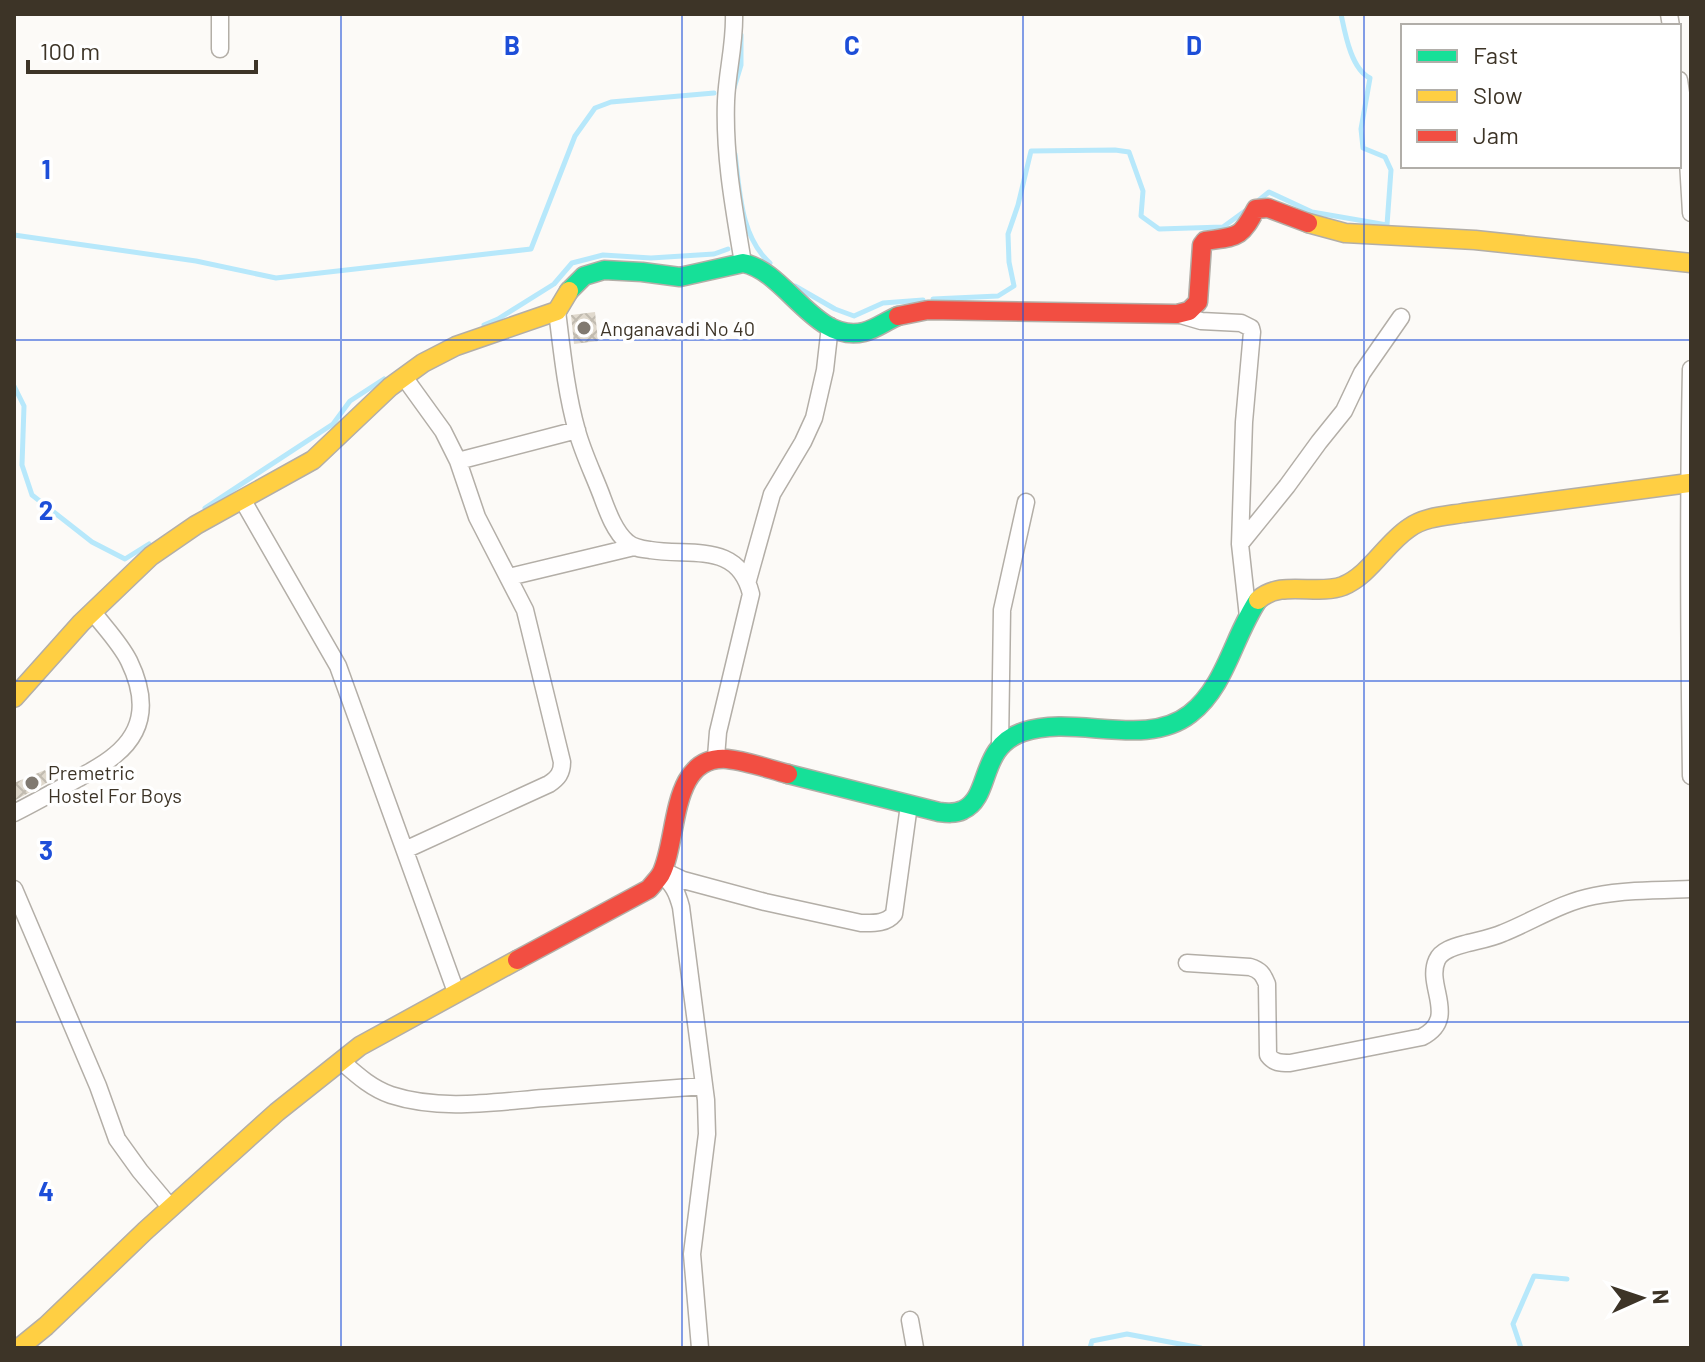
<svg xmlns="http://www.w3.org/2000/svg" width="1705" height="1362" viewBox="0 0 1705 1362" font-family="Barlow,sans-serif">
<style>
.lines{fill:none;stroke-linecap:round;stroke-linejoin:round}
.stream{stroke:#b7e8fb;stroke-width:5}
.building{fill:url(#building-cross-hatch)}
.street-casing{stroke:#b3aea7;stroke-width:19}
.fast-casing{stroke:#b3aea7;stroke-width:21}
.slow-casing{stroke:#b3aea7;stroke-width:21}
.jam-casing{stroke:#b3aea7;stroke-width:21}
.street{stroke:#fffefe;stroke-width:16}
.fast{stroke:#16e098;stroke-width:18}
.slow{stroke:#ffcf43;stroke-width:18}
.jam{stroke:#f24e42;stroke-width:18}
.grid{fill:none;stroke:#1d4ed8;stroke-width:2;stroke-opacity:0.55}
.poi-dot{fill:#807970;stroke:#fff;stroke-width:3}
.labels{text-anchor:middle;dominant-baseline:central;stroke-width:7;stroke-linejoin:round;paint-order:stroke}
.poi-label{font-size:20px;fill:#3d3427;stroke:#fff;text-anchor:start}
.grid-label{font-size:26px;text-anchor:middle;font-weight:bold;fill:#1d4ed8;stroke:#fff;stroke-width:7;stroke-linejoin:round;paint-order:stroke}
</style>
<defs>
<pattern id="building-cross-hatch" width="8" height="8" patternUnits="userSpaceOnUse" patternTransform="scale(2)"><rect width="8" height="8" fill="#e0d9cd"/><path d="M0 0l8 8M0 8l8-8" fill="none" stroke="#c1bbb0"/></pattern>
</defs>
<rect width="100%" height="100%" fill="#fcfaf7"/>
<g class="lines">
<!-- stream -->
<path class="stream" d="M734,88L741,65V35
M735,154C740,191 740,236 770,263
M1259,200L1269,192L1312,212L1387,225L1391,170L1385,157L1363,148L1361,129L1370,78C1351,69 1345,33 1341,14
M14,235L196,261L276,278L531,249L575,136L595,108L611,102L714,93
M795,286L835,309L854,316L883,303L923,300
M933,299L998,296L1014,286L1009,262L1008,234L1018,205L1031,151L1115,150L1129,152L1143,191L1141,216L1159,229L1223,227L1245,211
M484,325L498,319L554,284L572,263L603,255L651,258L714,254L728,249
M14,386L24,406L22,465L32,495L92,542L125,559L149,544
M205,508L333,424L350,401L384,379
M1090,1348L1092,1341L1127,1334L1201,1348
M1521,1348L1513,1324L1534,1276L1567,1279"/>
</g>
<!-- building -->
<path class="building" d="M595,312L598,341L574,344L571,315Z
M45,770L50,781L14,801V783Z"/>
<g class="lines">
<defs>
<path id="street" d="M220,14V49
M734,14C735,44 727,72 726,101C724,156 734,209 743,263
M1669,14L1671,26
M1679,80L1686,126L1691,213
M557,311C562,351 566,392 577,431C583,453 593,473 601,494C607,510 614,531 627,542C633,548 642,549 650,550C691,557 738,541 751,594L718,732L716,757
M1177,314L1201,321L1241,323L1251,328L1252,332L1244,422L1240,544L1248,617
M1691,369C1688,505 1689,640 1691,776
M404,377L443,431L458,461L477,517L525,610L562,762C562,773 558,778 549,784L405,850
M458,461L577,430
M242,499L338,666L456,992
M1240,544L1287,486L1319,442L1344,411L1362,373L1401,317
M509,577L634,547
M748,580L772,494L803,442L814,418L825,370L830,326
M1000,745L1002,610L1026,502
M14,813C36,802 57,790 79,778C91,771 105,764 115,755C147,729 146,696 129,661C120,643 105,628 93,612
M664,871L683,880L765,902L861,923C873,923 886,924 894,914L909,805
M661,874C673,884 677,892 681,907L706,1100L707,1134L692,1254L700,1348
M14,889L98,1086L117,1139L140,1171L171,1208
M1187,963L1250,967C1260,970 1263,974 1267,984L1268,1055C1274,1063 1280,1063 1290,1063L1422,1037C1459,1018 1425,986 1437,960C1442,949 1458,946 1468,943C1480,940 1492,938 1503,933C1533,921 1562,902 1594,896C1625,890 1659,890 1691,889
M341,1061C357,1075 371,1088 391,1095C440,1111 495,1102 544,1098C598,1094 651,1090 704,1086
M910,1320L915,1348"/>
<path id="fast" d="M569,291L584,276L604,270L642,272L680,277L743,263C786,271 815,344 864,332C876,329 886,321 898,316
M788,774L939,812C947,813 955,814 963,810C992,797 978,747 1023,732C1075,714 1145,749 1190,714C1226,686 1233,637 1258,600"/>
<path id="slow" d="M1308,223L1345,233L1475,240L1691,263
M1258,600C1281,579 1316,596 1343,586C1370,575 1385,544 1409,528C1424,517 1445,516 1463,513L1689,483
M14,698L81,623L151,556L196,525L313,460L390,387L423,363L456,346L557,311L569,291
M19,1348L46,1326L145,1231L277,1112L360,1046L517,960"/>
<path id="jam" d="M898,316L928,310L1177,314L1189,311L1198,302L1202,245L1205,241C1238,236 1240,239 1256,209L1268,208L1308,223
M517,960L649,889C653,884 658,879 661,874C679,839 669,755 727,759C747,761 769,769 788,774"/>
</defs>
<!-- street casing -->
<use href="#street" class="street-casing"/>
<!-- fast casing -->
<use href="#fast" class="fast-casing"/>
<!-- slow casing -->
<use href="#slow" class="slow-casing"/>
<!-- jam casing -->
<use href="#jam" class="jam-casing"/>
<!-- street -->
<use href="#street" class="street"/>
<!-- fast -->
<use href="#fast" class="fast"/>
<!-- slow -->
<use href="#slow" class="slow"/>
<!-- jam -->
<use href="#jam" class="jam"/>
</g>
<!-- grid -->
<path class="grid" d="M341,14V1348M682,14V1348M1023,14V1348M1364,14V1348M14,340H1691M14,681H1691M14,1022H1691"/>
<!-- markers -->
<g class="poi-dot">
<circle cx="584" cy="328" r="8"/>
<circle cx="32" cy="783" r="8"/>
</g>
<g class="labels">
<!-- poi labels -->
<g class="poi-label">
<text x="600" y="328">Anganavadi No 40</text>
<text x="48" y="772">Premetric<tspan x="48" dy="23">Hostel For Boys</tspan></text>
</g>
</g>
<g class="grid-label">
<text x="512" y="55">B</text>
<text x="852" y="55">C</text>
<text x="1194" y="55">D</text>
<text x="46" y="179">1</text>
<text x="46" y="520">2</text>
<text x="46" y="860">3</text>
<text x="46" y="1201">4</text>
</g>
<!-- border -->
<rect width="1705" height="1362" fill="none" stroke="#3d3427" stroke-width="32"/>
<!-- legend -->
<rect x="1401" y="24" width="280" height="144" fill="#ffffff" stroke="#b1aea9" stroke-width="2"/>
<rect x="1417" y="50" width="40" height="12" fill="#16e098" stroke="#b1aea9" stroke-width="2"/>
<text x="1473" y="64" font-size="24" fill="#3d3427">Fast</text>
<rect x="1417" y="90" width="40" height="12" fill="#ffcf43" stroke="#b1aea9" stroke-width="2"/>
<text x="1473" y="104" font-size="24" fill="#3d3427">Slow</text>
<rect x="1417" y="130" width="40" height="12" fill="#f24e42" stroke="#b1aea9" stroke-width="2"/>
<text x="1473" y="144" font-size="24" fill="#3d3427">Jam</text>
<!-- north arrow -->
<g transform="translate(1641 1298) rotate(87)" stroke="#ffffff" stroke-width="6" paint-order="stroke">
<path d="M0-6L14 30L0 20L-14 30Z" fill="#3d3427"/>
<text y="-12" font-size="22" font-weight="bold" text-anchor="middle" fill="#3d3427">N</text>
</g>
<!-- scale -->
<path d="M28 60v12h228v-12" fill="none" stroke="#3d3427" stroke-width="4"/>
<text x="40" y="60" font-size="24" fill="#3d3427" stroke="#ffffff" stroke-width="6" paint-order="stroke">100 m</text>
</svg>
